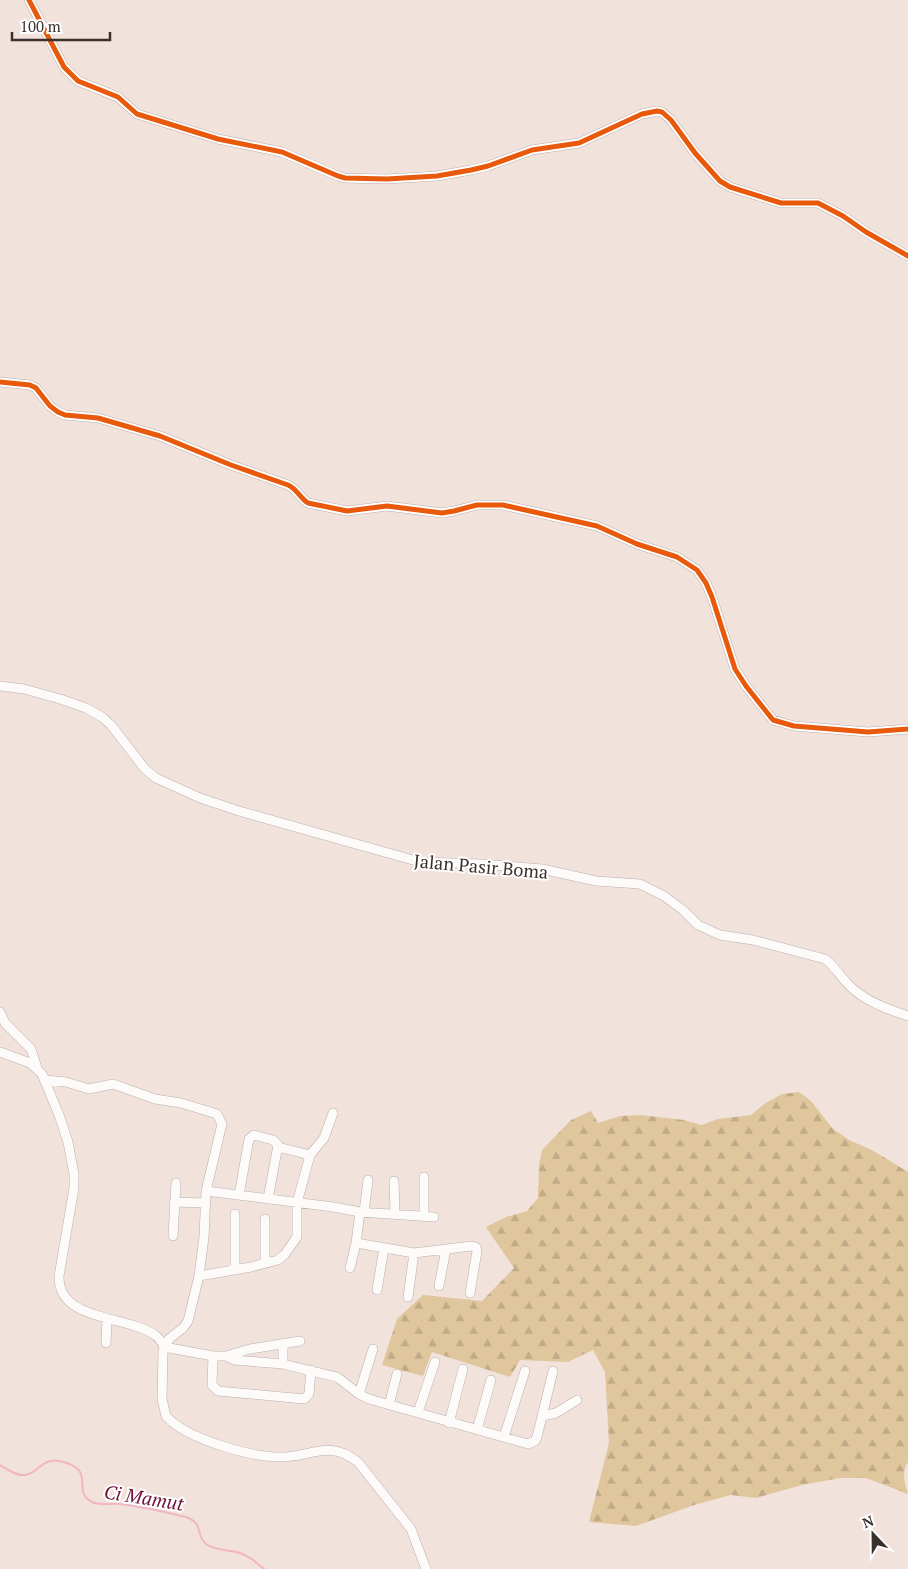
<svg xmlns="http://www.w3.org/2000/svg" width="908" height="1569" viewBox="0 0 908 1569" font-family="'PT Serif',serif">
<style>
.forest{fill:url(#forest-firs)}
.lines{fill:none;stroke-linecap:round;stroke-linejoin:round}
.stream{stroke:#f2b5c3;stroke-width:2}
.minor-casing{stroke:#bbafab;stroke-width:10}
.minor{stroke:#fdfbfa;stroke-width:9}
.cycleway-casing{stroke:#fff;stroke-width:8}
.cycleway{stroke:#e8590c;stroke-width:5}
.labels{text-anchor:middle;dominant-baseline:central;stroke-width:4;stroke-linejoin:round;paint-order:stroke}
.street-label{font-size:18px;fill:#3a302c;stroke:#fff}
.water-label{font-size:19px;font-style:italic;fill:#6f1139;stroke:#fff}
</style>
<defs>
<pattern id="forest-firs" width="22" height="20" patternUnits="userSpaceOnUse" patternTransform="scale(1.25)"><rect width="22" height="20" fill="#e0c69c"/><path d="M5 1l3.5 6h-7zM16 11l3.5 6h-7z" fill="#c1aa87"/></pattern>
</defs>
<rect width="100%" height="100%" fill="#f1e2dc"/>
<!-- forest -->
<path class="forest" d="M799,1092L811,1101L833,1129L849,1140L872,1150L908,1172V1462C901,1473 905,1483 908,1494L866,1478H840L802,1485L756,1498L731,1495L694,1505L636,1526L589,1522L609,1443L605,1372L593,1350L568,1362L520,1360L510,1377L432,1352L423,1376L382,1365L397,1319L423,1295L482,1301L514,1268L486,1227L506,1217L527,1211L538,1198L539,1164L542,1150L571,1120L591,1111L598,1123L620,1116L641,1115L684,1120L702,1125L718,1119L751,1115L764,1104L782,1094Z"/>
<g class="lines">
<!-- stream -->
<path class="stream" d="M0,1465C7,1469 16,1476 25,1475C38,1473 42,1458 59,1461C99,1469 70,1491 92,1502C101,1506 110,1503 119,1504C141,1506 164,1512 186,1517C205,1524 195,1535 206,1544C214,1550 227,1550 237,1552C248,1555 256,1562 264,1569"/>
<defs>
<path id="minor" d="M29,0L64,67L78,81L118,97L137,114L218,139L282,152L338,176L345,178L387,179L437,176L471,170L488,166L532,150L579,143L642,114L657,111L662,112L671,120L695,153L720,181L730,187L781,203H818L843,216L866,232L908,256
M0,382L30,385L36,388L50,406L58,412L65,415L98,418L160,436L231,465L288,485C297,489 300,498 308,503L347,511L387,506L442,513L454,511L477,505H503L597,526L637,544L677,557L697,570L706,583L712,597L735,669L746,686L773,720L794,726L868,732L908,729
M0,686L24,689L60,699L86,708L102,717L111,725L145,769L156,778L200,798L239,811L420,862L482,864L542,869L596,881L640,884L664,896L683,910L698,925L720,935L753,940L825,959C835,966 840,977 849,985C864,1001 887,1009 908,1016
M0,1012L5,1023L31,1049L37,1068
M0,1052L30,1063L42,1074L59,1115L68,1142L74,1174V1188L59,1276C58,1322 127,1315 155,1335C159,1338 162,1342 164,1347L213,1356H226L250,1349L300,1341
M46,1080L66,1082L89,1089L113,1084L155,1099L181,1103L217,1114L222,1124L206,1191L204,1237L199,1276L188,1321L183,1328L169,1339L163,1351L162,1399L166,1416C186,1439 251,1457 280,1457C312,1457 329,1439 358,1462L411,1529L426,1569
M278,1147L310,1155
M394,1181L395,1213
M206,1191L333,1207L360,1212L434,1217
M239,1195L249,1139L254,1135L273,1140L278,1145L268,1199
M174,1202L205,1203
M360,1212L356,1243L414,1253L472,1246L476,1247L477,1251L470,1293
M364,1212L368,1180
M235,1214V1270
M424,1216V1177
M265,1219V1263
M173,1236L176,1183
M350,1268L356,1243
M199,1276L251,1267L278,1260L285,1254L297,1237V1203L310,1155L324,1138L333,1113
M439,1286L446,1249
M377,1290L384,1248
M408,1297L414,1253
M106,1343L107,1318
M283,1344V1364
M213,1356L212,1385L218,1391L304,1399L309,1394L311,1370
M226,1356L234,1360L283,1364L337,1377L359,1394L369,1399L528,1444L535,1441L537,1437L553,1371
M359,1394L373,1349
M389,1405L397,1374
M418,1412L435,1362
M542,1416L556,1413L577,1400
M449,1423L463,1369
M477,1430L491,1380
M504,1437L525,1371"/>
</defs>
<!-- minor casing -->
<use href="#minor" class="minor-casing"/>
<!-- minor -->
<use href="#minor" class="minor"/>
<defs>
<path id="cycleway" d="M29,0L64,67L78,81L118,97L137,114L218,139L282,152L338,176L345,178L387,179L437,176L471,170L488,166L532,150L579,143L642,114L657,111L662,112L671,120L695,153L720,181L730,187L781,203H818L843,216L866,232L908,256
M0,382L30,385L36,388L50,406L58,412L65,415L98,418L160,436L231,465L288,485C297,489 300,498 308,503L347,511L387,506L442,513L454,511L477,505H503L597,526L637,544L677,557L697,570L706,583L712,597L735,669L746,686L773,720L794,726L868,732L908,729"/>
</defs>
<!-- cycleway casing -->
<use href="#cycleway" class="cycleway-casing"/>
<!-- cycleway -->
<use href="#cycleway" class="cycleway"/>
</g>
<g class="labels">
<!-- street labels -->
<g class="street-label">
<text transform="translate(481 866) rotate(5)">Jalan Pasir Boma</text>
</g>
<!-- water labels -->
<g class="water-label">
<text transform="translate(144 1497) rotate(9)">Ci Mamut</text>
</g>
</g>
<!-- north arrow -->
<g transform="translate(873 1534) rotate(338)" stroke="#ffffff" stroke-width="4" paint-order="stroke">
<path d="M0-4L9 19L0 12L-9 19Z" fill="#3a302c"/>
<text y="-8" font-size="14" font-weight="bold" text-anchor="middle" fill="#3a302c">N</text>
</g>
<!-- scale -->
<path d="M12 32v8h98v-8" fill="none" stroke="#3a302c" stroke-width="2.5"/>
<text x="20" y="32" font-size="15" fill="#3a302c" stroke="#ffffff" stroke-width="4" paint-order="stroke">100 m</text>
</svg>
